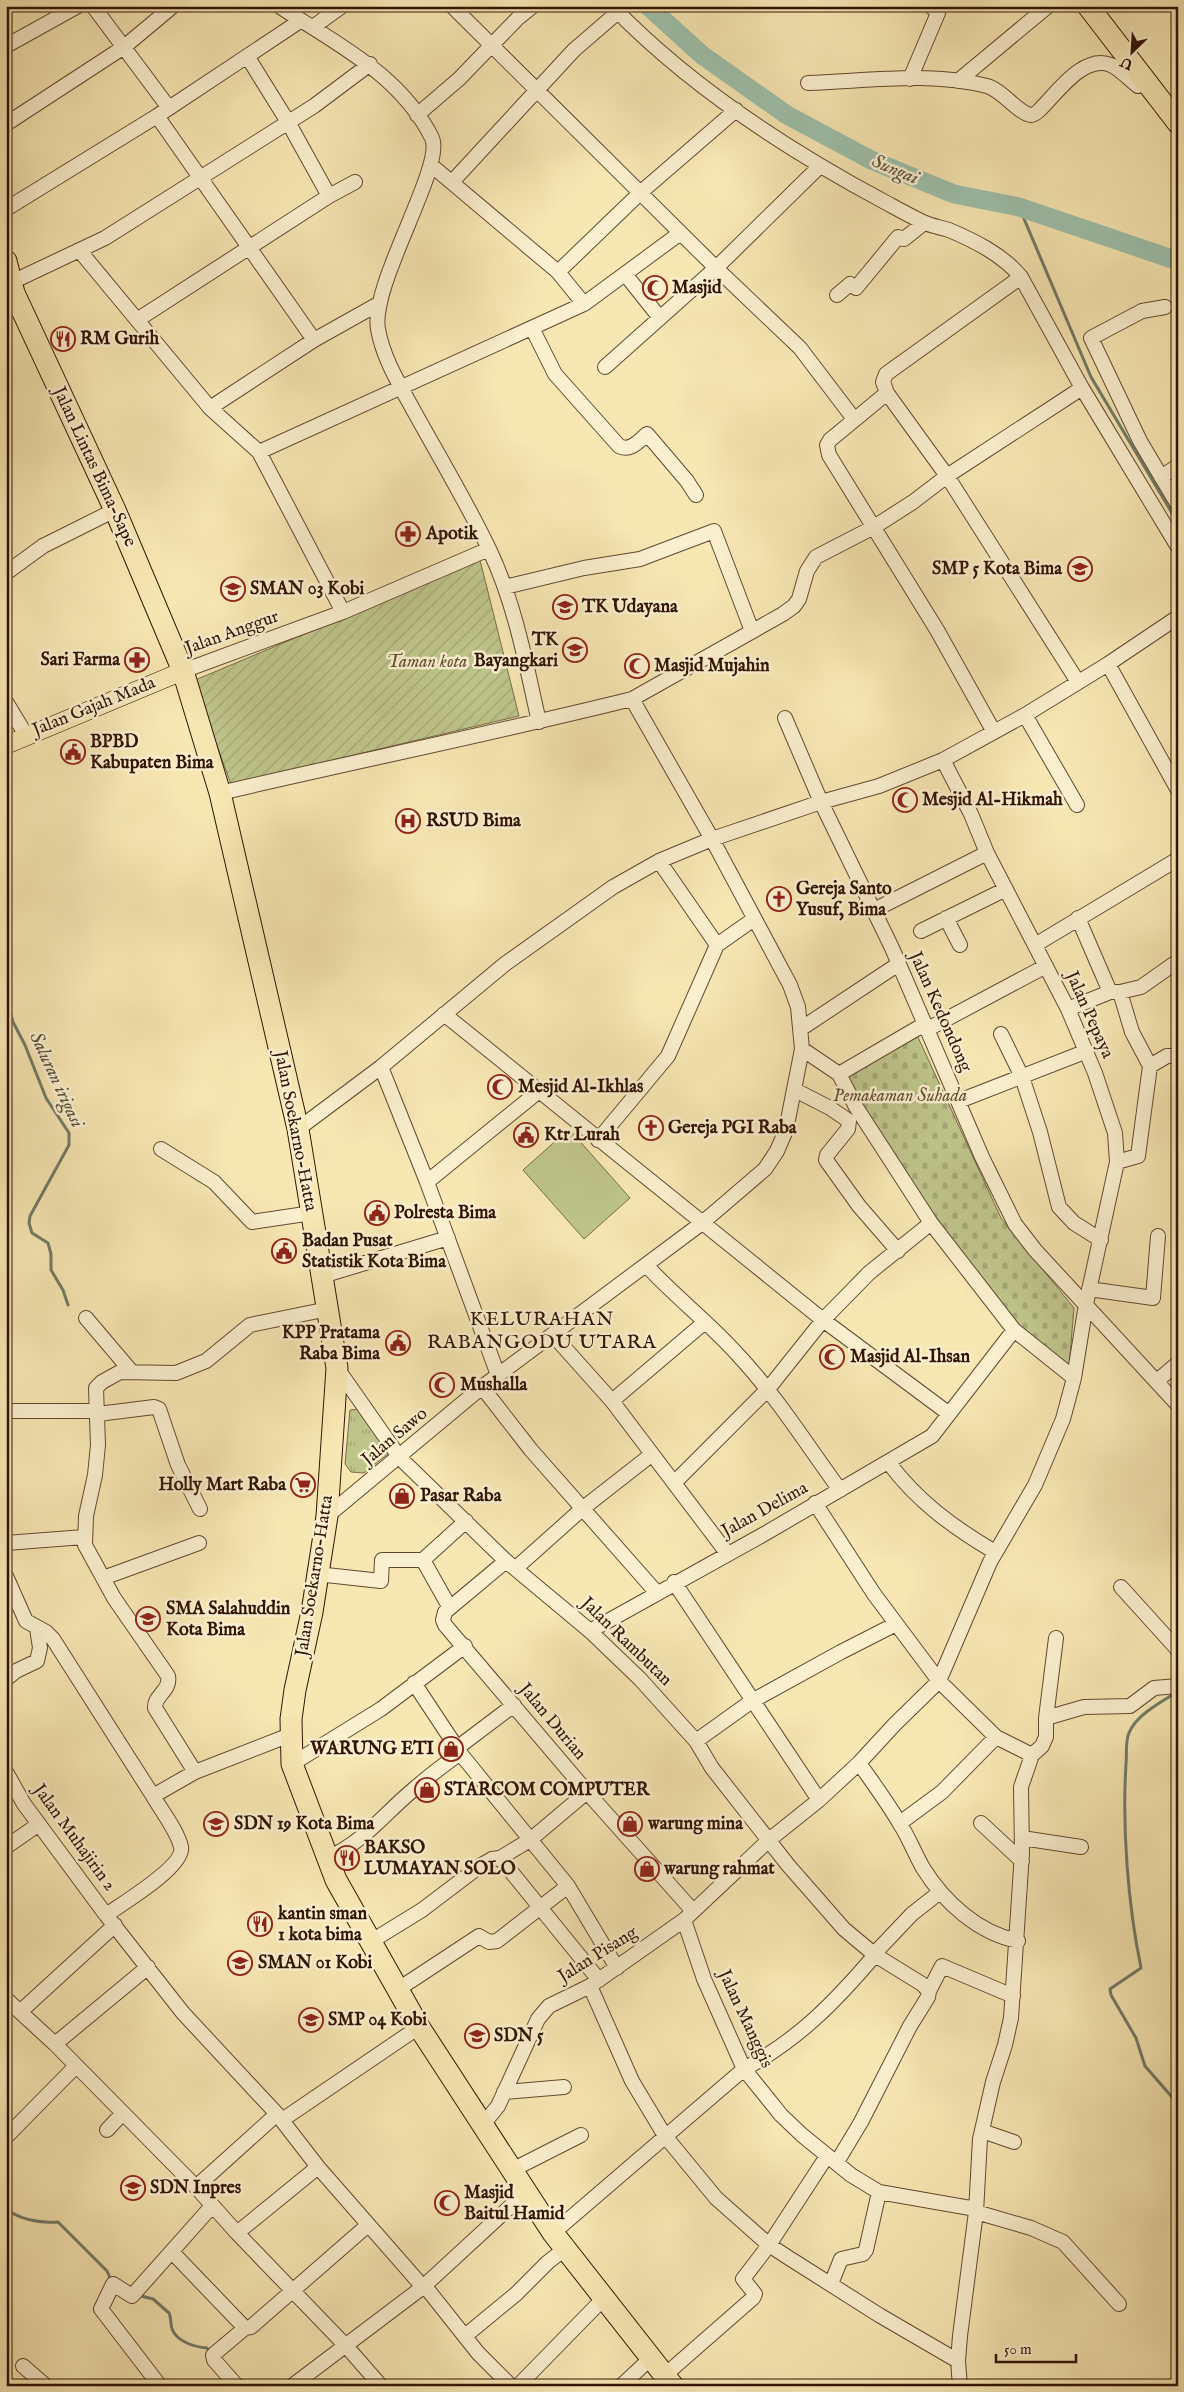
<svg xmlns="http://www.w3.org/2000/svg" width="1184" height="2392" viewBox="0 0 1184 2392" font-family="'IM FELL English',serif">
<style>
.cemetery{fill:url(#cemetery-stones);stroke:#786c48}
.park{fill:url(#park-tufts);stroke:#786c48}
.garden{fill:url(#garden-furrows);stroke:#786c48}
.pitch{fill:#bec58b;stroke:#786c48}
.lines{fill:none;stroke-linecap:round;stroke-linejoin:round}
.stream{stroke:#727b68;stroke-width:3}
.river{stroke:#9dc0ab;stroke-width:19}
.minor-casing{stroke:#634830;stroke-width:16}
.major-casing{stroke:#321304;stroke-width:19}
.highway-casing{stroke:#321304;stroke-width:23}
.minor{stroke:#faefce;stroke-width:14}
.major{stroke:#f7e7b3;stroke-width:18}
.highway{stroke:#f7e7b3;stroke-width:21}
.labels{text-anchor:middle;dominant-baseline:central;stroke-width:5;stroke-linejoin:round;paint-order:stroke}
.poi-label{font-size:18px;font-weight:bold;fill:#321304;stroke:#faefce;text-anchor:start}
.street-label{font-size:18px;fill:#321304;stroke:#faefce}
.park-label{font-size:18px;font-style:italic;fill:#635133;stroke:#faefce}
.water-label{font-size:19px;font-style:italic;fill:#57503e;stroke:#faefce}
.quarter-label{font-size:20px;letter-spacing:1px;fill:#321304;stroke:#faefce}
</style>
<defs>
<pattern id="cemetery-stones" width="16" height="16" patternUnits="userSpaceOnUse" patternTransform="scale(1.25)"><rect width="16" height="16" fill="#bec58b"/><path d="M2 7V4a2 2 0 0 1 4 0v3zM10 15v-3a2 2 0 0 1 4 0v3z" fill="#a4a876"/></pattern>
<pattern id="park-tufts" width="24" height="20" patternUnits="userSpaceOnUse" patternTransform="scale(1.25)"><rect width="24" height="20" fill="#bec58b"/><path d="M3 7l-1-3M5 7V3M7 7l1-3M15 17l-1-3M17 17v-4M19 17l1-3" fill="none" stroke="#a4a876"/></pattern>
<pattern id="garden-furrows" width="10" height="10" patternUnits="userSpaceOnUse" patternTransform="scale(1.25)"><rect width="10" height="10" fill="#bec58b"/><path d="M-1 1l2-2M0 10L10 0M9 11l2-2" fill="none" stroke="#a4a876"/></pattern>
</defs>
<rect width="100%" height="100%" fill="#f7e7b3"/>
<filter id="stains"><feTurbulence type="fractalNoise" baseFrequency=".004" numOctaves="4"/><feColorMatrix values="0 0 0 0 .2 0 0 0 0 .09 0 0 0 0 .02 0 0 0 .5 -.17"/></filter>
<radialGradient id="worn" r=".72"><stop offset=".6" stop-color="#630" stop-opacity="0"/><stop offset="1" stop-color="#630" stop-opacity=".3"/></radialGradient>
<!-- cemetery -->
<path class="cemetery" d="M917,1035L1001,1218L1074,1308L1069,1367L1012,1322L948,1238L843,1076Z"/>
<!-- park -->
<path class="park" d="M360,1409L389,1453L364,1473L351,1472L345,1464L350,1410Z"/>
<!-- garden -->
<path class="garden" d="M480,560L519,716L231,784L193,681Z"/>
<!-- pitch -->
<path class="pitch" d="M569,1129L630,1198L584,1239L523,1170Z"/>
<g class="lines">
<!-- stream -->
<path class="stream" d="M1019,207L1091,377L1178,523
M6,996L13,1022L25,1045L46,1098L69,1133V1145L30,1216L29,1223L32,1233L48,1243L51,1254V1270L63,1290L68,1305
M1177,1692C1161,1702 1136,1715 1129,1733C1125,1741 1127,1755 1126,1764C1122,1828 1128,1905 1141,1968L1110,1989L1111,1995L1136,2038L1145,2066L1178,2104
M6,2162V2166
M6,2209C21,2220 40,2223 58,2222L107,2271L111,2280
M137,2295L153,2299L169,2313C172,2319 170,2324 172,2329C177,2342 195,2347 207,2348L210,2353"/>
<!-- river -->
<path class="river" d="M648,6L702,55L787,115L871,160L954,194L1019,207L1178,261"/>
<defs>
<path id="minor" d="M93,6L169,108
M279,6C336,44 400,74 432,138C445,166 370,285 378,329C383,359 401,387 415,413C440,458 467,503 489,549C515,603 526,664 539,722
M452,6L716,268L820,166
M612,6C687,84 788,150 883,201C896,208 910,216 923,222C931,226 940,227 949,230C975,241 1003,255 1021,277L1082,388L1178,547
M313,27L342,6
M6,46L78,6
M910,79L938,13L931,6
M958,81L1048,6
M808,83C867,81 930,71 987,86C1002,90 1019,114 1031,115C1044,115 1077,51 1111,65C1120,69 1130,80 1138,86L1146,82
M417,115L459,79L518,18L533,6
M157,116L314,340
M6,124L124,47L173,6
M431,165L558,272L584,304
M452,182L574,50L618,12
M329,196L355,182
M6,209L157,116L300,21
M79,250L210,408L314,340L380,303
M558,272L640,193L736,110
M625,274L660,318
M12,282L105,238L314,106L370,64
M837,295L850,284L856,288L898,237L904,239L924,223
M1165,307L1142,311L1091,338L1140,441L1178,505
M137,320L329,196L288,122L247,56
M532,328L555,374L619,446C630,452 639,441 647,434L687,481L696,495
M605,367L716,268L800,348L854,419
M887,393L883,382L886,374L1021,277
M210,408L259,452L343,612
M259,452L584,304L679,234
M1161,477L1178,466
M6,573L43,546L115,510
M505,587L584,568L640,559L714,531L752,631
M1108,664L1178,790
M183,671L343,612L489,549
M632,699L783,614L794,606L799,599L807,571L816,557L874,527L913,502L947,476L1082,388
M6,702L26,735
M1025,715L1077,805
M785,718L821,802L892,948L982,1157L1015,1224L1035,1250L1178,1405
M994,732L937,630L829,455L827,445L830,440L887,393L947,476L1078,682
M220,793C357,761 495,733 632,699L712,839L790,985L798,1007L802,1049L786,1130L777,1151L765,1169L702,1223L482,1387L327,1516
M659,861L717,945
M874,910L987,853
M946,918L960,945
M1078,918L1110,992
M921,931L1006,889
M1035,945L1178,859
M1120,992L1132,1032L1150,1066
M1068,1009L1110,992H1120L1141,987L1178,961
M444,1014L823,1320L948,1413
M802,1028L897,965
M926,1030L1046,966
M1001,1034L1022,1077L1040,1132L1059,1207L1074,1223L1101,1240
M802,1049L839,1074L856,1107L931,1223L1014,1330
M381,1067L427,1182L498,1375
M839,1074L923,1025
M795,1090L830,1108L849,1121L848,1129L827,1155L826,1160L859,1206L898,1251
M959,1101L1087,1051
M298,1129L381,1067L505,964L613,887L659,861L712,839L821,802L879,786L943,760L1025,715L1108,664L1178,617
M598,1140L668,1056L717,945L754,919
M161,1149L214,1182L252,1222L312,1213
M1117,1162L1138,1156L1150,1066L1167,1056H1178
M427,1182L539,1091
M646,1265C675,1297 710,1323 739,1356C777,1397 807,1445 840,1490
M322,1276L448,1238
M1089,1289L1153,1298L1158,1236
M86,1318L131,1371
M553,1335L612,1401L727,1553
M337,1368L400,1458L506,1561L590,1631L640,1679L696,1741L712,1768L788,1865L844,1929L875,1955L922,1984L929,1991
M1157,1381L1178,1363
M482,1387L531,1450L657,1593
M612,1401L705,1322
M6,1411H98
M98,1414L154,1407L159,1409L178,1465L200,1509
M889,1463C917,1501 954,1528 995,1552
M674,1483L768,1389L823,1320L869,1273L931,1223
M815,1503L874,1594L939,1681L996,1737L1032,1755
M6,1543L84,1537
M506,1561L445,1612L443,1620L445,1625L587,1792L693,1911
M516,1568L582,1509L651,1455
M317,1574L381,1581L382,1560H423
M6,1576L26,1621L46,1632L53,1639L153,1796
M103,1578L199,1543
M674,1582L819,1800
M1121,1587L1178,1650
M450,1608L423,1560L466,1521
M590,1631L766,1533L932,1436L1014,1330L1074,1378
M6,1679L16,1671L37,1661L40,1648L37,1628
M414,1683L457,1748
M1046,1718L1056,1638
M696,1741L752,1701L841,1652L896,1624
M460,1753L568,1886L617,1968
M859,1763C873,1783 888,1803 900,1824C909,1838 915,1854 923,1868C944,1902 978,1933 1018,1941
M292,1764L381,1709L465,1646
M6,1772L24,1804L106,1915C122,1904 185,1866 181,1847C178,1832 161,1810 153,1796L195,1772L290,1735
M195,1772L155,1708C154,1695 171,1691 168,1676L114,1598L85,1545L86,1516L95,1475L98,1445L96,1388L102,1382L120,1372L176,1373L206,1361L250,1325L328,1309
M900,1823L942,1792L996,1737
M981,1823L1022,1861
M1022,1838L1081,1847
M6,1847L39,1824
M328,1858C366,1840 383,1815 414,1789C429,1776 445,1764 460,1753L457,1748L514,1705
M500,1858L599,1980
M106,1915L183,2013L277,2114L318,2167L423,2287
M684,1920L704,1979L744,2069L781,2115L802,2135L851,2175L879,2192L976,2209
M370,1942L422,1910L480,1866L492,1859L500,1858L530,1840L587,1792
M874,1954L912,1914L940,1892
M590,1986L632,2081L665,2136L716,2198L769,2245L789,2258L879,2315L958,2361
M397,1990L479,1936L489,1942L497,1941L568,1886
M6,1999L55,2044L196,2187L237,2233L347,2347L381,2386
M21,2011L115,1925
M55,2044L148,1967
M504,2092L564,2087
M282,2120L419,2027
M481,2127L498,2106L538,2019L549,2006L590,1986L684,1920L769,1840L819,1800L859,1763L895,1724L939,1681L990,1562L1035,1485L1063,1419L1074,1378L1086,1304L1117,1162L1115,1133L1095,1073L1068,1009L987,853L971,814L943,760
M107,2130L123,2113
M982,2131L1014,2142
M6,2137L76,2066
M837,2162L861,2122L910,2026L928,1997L929,1991L942,1966L1013,1996
M510,2171L581,2135
M196,2187L277,2114
M976,2212L1031,2228L1063,2242L1119,2304
M237,2233L318,2167
M553,2233L744,2069C799,2039 835,2002 875,1955
M173,2253L245,2328
M831,2284L841,2259L863,2254L866,2250L879,2192
M424,2285L478,2353L511,2386
M465,2336L516,2294L548,2262L565,2249
M23,2366L46,2386
M665,2375L753,2298L755,2294L743,2279L769,2245L827,2156
M160,2386L101,2309L113,2284L132,2296L212,2206
M237,2386L214,2360L213,2355L245,2328L251,2327L368,2225
M292,2386L423,2287L525,2193
M518,2386L604,2298
M621,2386L651,2358
M960,2386L958,2361L960,2336L976,2212L980,2139L993,2082L1005,2045L1011,2018L1022,1853L1021,1787L1032,1755L1042,1746L1046,1737V1718L1084,1707L1130,1706L1154,1688L1178,1686"/>
<path id="major" d="M6,745L183,671"/>
<path id="highway" d="M1088,6L1178,123
M6,261L14,293L115,510L183,671L220,793L298,1129L337,1368L327,1516L312,1612L295,1690L291,1719L292,1764L336,1880L419,2027L553,2233L673,2386"/>
</defs>
<!-- minor casing -->
<use href="#minor" class="minor-casing"/>
<!-- major casing -->
<use href="#major" class="major-casing"/>
<!-- highway casing -->
<use href="#highway" class="highway-casing"/>
<!-- minor -->
<use href="#minor" class="minor"/>
<!-- major -->
<use href="#major" class="major"/>
<!-- highway -->
<use href="#highway" class="highway"/>
</g>
<!-- icons -->
<defs>
<symbol id="mosque-ring" viewBox="-11 -11 22 22"><circle r="9.5" fill="#faefce" stroke="#8f2418" stroke-width="1.5"/><path d="M3.5-4.9A6 6 0 1 0 3.5 4.9A5 5 0 1 1 3.5-4.9Z" fill="#8f2418"/></symbol>
<symbol id="restaurant-ring" viewBox="-11 -11 22 22"><circle r="9.5" fill="#faefce" stroke="#8f2418" stroke-width="1.5"/><path d="M-5-6h1v4h1v-4h1v4h1v-4h1v5L-1.5 .5V6h-2V.5L-5-1ZM5-6V6H3V1.5H1.5Q1.5-4 5-6Z" fill="#8f2418"/></symbol>
<symbol id="pharmacy-ring" viewBox="-11 -11 22 22"><circle r="9.5" fill="#faefce" stroke="#8f2418" stroke-width="1.5"/><path d="M-2-6h4v4h4v4h-4v4h-4v-4h-4v-4h4Z" fill="#8f2418"/></symbol>
<symbol id="school-ring" viewBox="-11 -11 22 22"><circle r="9.5" fill="#faefce" stroke="#8f2418" stroke-width="1.5"/><path d="M0-5L7-2L0 1L-7-2ZM-4 1L0 2.5L4 1V4Q0 6-4 4Z" fill="#8f2418"/></symbol>
<symbol id="civic-ring" viewBox="-11 -11 22 22"><circle r="9.5" fill="#faefce" stroke="#8f2418" stroke-width="1.5"/><path d="M-.6-6.5H3V-4.5H.6V-3L4-1V1h2V6H-6V1h2V-1L-.6-3ZM-1.2 2.5V6h2.4V2.5Z" fill="#8f2418"/></symbol>
<symbol id="hospital-ring" viewBox="-11 -11 22 22"><circle r="9.5" fill="#faefce" stroke="#8f2418" stroke-width="1.5"/><path d="M-5-5h3v3.5h4V-5h3V5h-3V1.5h-4V5h-3Z" fill="#8f2418"/></symbol>
<symbol id="church-ring" viewBox="-11 -11 22 22"><circle r="9.5" fill="#faefce" stroke="#8f2418" stroke-width="1.5"/><path d="M-1.2-6h2.4v3.5h3.3v2.4h-3.3V6h-2.4V-.1h-3.3v-2.4h3.3Z" fill="#8f2418"/></symbol>
<symbol id="supermarket-ring" viewBox="-11 -11 22 22"><circle r="9.5" fill="#faefce" stroke="#8f2418" stroke-width="1.5"/><path d="M-6-5.5h2.5l.6 2H6L4.5 2H-2.5L-4.4-4H-6ZM-1.5 3.2a1.3 1.3 0 1 0 .1 0ZM3 3.2a1.3 1.3 0 1 0 .1 0Z" fill="#8f2418"/></symbol>
<symbol id="shop-ring" viewBox="-11 -11 22 22"><circle r="9.5" fill="#faefce" stroke="#8f2418" stroke-width="1.5"/><path d="M-5-2.5h2.3a2.7 3.5 0 0 1 5.4 0H5L5.5 6h-11ZM-1.5-2.5h3a1.5 2.3 0 0 0-3 0Z" fill="#8f2418"/></symbol>
</defs>
<g fill-rule="evenodd">
<use href="#mosque-ring" x="641" y="274" width="28" height="28"/>
<use href="#restaurant-ring" x="49" y="325" width="28" height="28"/>
<use href="#pharmacy-ring" x="394" y="520" width="28" height="28"/>
<use href="#school-ring" x="1066" y="555" width="28" height="28"/>
<use href="#school-ring" x="219" y="575" width="28" height="28"/>
<use href="#school-ring" x="551" y="593" width="28" height="28"/>
<use href="#school-ring" x="561" y="636" width="28" height="28"/>
<use href="#pharmacy-ring" x="123" y="646" width="28" height="28"/>
<use href="#mosque-ring" x="623" y="652" width="28" height="28"/>
<use href="#civic-ring" x="59" y="738" width="28" height="28"/>
<use href="#mosque-ring" x="891" y="786" width="28" height="28"/>
<use href="#hospital-ring" x="394" y="807" width="28" height="28"/>
<use href="#church-ring" x="765" y="885" width="28" height="28"/>
<use href="#mosque-ring" x="486" y="1073" width="28" height="28"/>
<use href="#church-ring" x="637" y="1114" width="28" height="28"/>
<use href="#civic-ring" x="512" y="1121" width="28" height="28"/>
<use href="#civic-ring" x="363" y="1199" width="28" height="28"/>
<use href="#civic-ring" x="270" y="1237" width="28" height="28"/>
<use href="#civic-ring" x="384" y="1329" width="28" height="28"/>
<use href="#mosque-ring" x="818" y="1343" width="28" height="28"/>
<use href="#mosque-ring" x="428" y="1371" width="28" height="28"/>
<use href="#supermarket-ring" x="289" y="1471" width="28" height="28"/>
<use href="#shop-ring" x="388" y="1482" width="28" height="28"/>
<use href="#school-ring" x="134" y="1605" width="28" height="28"/>
<use href="#shop-ring" x="437" y="1735" width="28" height="28"/>
<use href="#shop-ring" x="413" y="1776" width="28" height="28"/>
<use href="#school-ring" x="202" y="1810" width="28" height="28"/>
<use href="#shop-ring" x="616" y="1810" width="28" height="28"/>
<use href="#restaurant-ring" x="333" y="1844" width="28" height="28"/>
<use href="#shop-ring" x="633" y="1855" width="28" height="28"/>
<use href="#restaurant-ring" x="246" y="1910" width="28" height="28"/>
<use href="#school-ring" x="226" y="1949" width="28" height="28"/>
<use href="#school-ring" x="297" y="2006" width="28" height="28"/>
<use href="#school-ring" x="463" y="2022" width="28" height="28"/>
<use href="#school-ring" x="119" y="2174" width="28" height="28"/>
<use href="#mosque-ring" x="433" y="2189" width="28" height="28"/>
</g>
<g class="labels">
<!-- poi labels -->
<g class="poi-label">
<text x="672" y="288">Masjid</text>
<text x="80" y="339">RM Gurih</text>
<text x="426" y="534">Apotik</text>
<text x="1062" y="569" text-anchor="end">SMP 5 Kota Bima</text>
<text x="250" y="589">SMAN 03 Kobi</text>
<text x="582" y="607">TK Udayana</text>
<text x="558" y="640" text-anchor="end">TK<tspan x="558" dy="21">Bayangkari</tspan></text>
<text x="120" y="660" text-anchor="end">Sari Farma</text>
<text x="654" y="666">Masjid Mujahin</text>
<text x="90" y="742">BPBD<tspan x="90" dy="21">Kabupaten Bima</tspan></text>
<text x="922" y="800">Mesjid Al-Hikmah</text>
<text x="426" y="821">RSUD Bima</text>
<text x="796" y="889">Gereja Santo<tspan x="796" dy="21">Yusuf, Bima</tspan></text>
<text x="518" y="1087">Mesjid Al-Ikhlas</text>
<text x="668" y="1128">Gereja PGI Raba</text>
<text x="544" y="1135">Ktr Lurah</text>
<text x="394" y="1213">Polresta Bima</text>
<text x="302" y="1241">Badan Pusat<tspan x="302" dy="21">Statistik Kota Bima</tspan></text>
<text x="380" y="1333" text-anchor="end">KPP Pratama<tspan x="380" dy="21">Raba Bima</tspan></text>
<text x="850" y="1357">Masjid Al-Ihsan</text>
<text x="460" y="1385">Mushalla</text>
<text x="286" y="1485" text-anchor="end">Holly Mart Raba</text>
<text x="420" y="1496">Pasar Raba</text>
<text x="166" y="1609">SMA Salahuddin<tspan x="166" dy="21">Kota Bima</tspan></text>
<text x="434" y="1749" text-anchor="end">WARUNG ETI</text>
<text x="444" y="1790">STARCOM COMPUTER</text>
<text x="234" y="1824">SDN 19 Kota Bima</text>
<text x="648" y="1824">warung mina</text>
<text x="364" y="1848">BAKSO<tspan x="364" dy="21">LUMAYAN SOLO</tspan></text>
<text x="664" y="1869">warung rahmat</text>
<text x="278" y="1914">kantin sman<tspan x="278" dy="21">1 kota bima</tspan></text>
<text x="258" y="1963">SMAN 01 Kobi</text>
<text x="328" y="2020">SMP 04 Kobi</text>
<text x="494" y="2036">SDN 5</text>
<text x="150" y="2188">SDN Inpres</text>
<text x="464" y="2193">Masjid<tspan x="464" dy="21">Baitul Hamid</tspan></text>
</g>
<!-- street labels -->
<g class="street-label">
<text transform="translate(94 467) rotate(65)">Jalan Lintas Bima-Sape</text>
<text transform="translate(232 633) rotate(-20)">Jalan Anggur</text>
<text transform="translate(94 707) rotate(-22)">Jalan Gajah Mada</text>
<text transform="translate(940 1012) rotate(66)">Jalan Kedondong</text>
<text transform="translate(1089 1015) rotate(66)">Jalan Pepaya</text>
<text transform="translate(295 1131) rotate(79)">Jalan Soekarno-Hatta</text>
<text transform="translate(395 1437) rotate(-40)">Jalan Sawo</text>
<text transform="translate(765 1510) rotate(-29)">Jalan Delima</text>
<text transform="translate(315 1576) rotate(-81)">Jalan Soekarno-Hatta</text>
<text transform="translate(626 1642) rotate(44)">Jalan Rambutan</text>
<text transform="translate(552 1722) rotate(50)">Jalan Durian</text>
<text transform="translate(74 1838) rotate(54)">Jalan Muhajirin 2</text>
<text transform="translate(598 1955) rotate(-32)">Jalan Pisang</text>
<text transform="translate(745 2019) rotate(65)">Jalan Manggis</text>
</g>
<!-- park labels -->
<g class="park-label">
<text x="427" y="662">Taman kota</text>
<text x="900" y="1096">Pemakaman Suhada</text>
</g>
<!-- water labels -->
<g class="water-label">
<text transform="translate(895 170) rotate(23)">Sungai</text>
<text transform="translate(56 1080) rotate(65)">Saluran irigasi</text>
</g>
<!-- quarter labels -->
<g class="quarter-label">
<text x="542" y="1319">KELURAHAN<tspan x="542" dy="23">RABANGODU UTARA</tspan></text>
</g>
</g>
<!-- margin -->
<rect width="1184" height="2392" fill="none" stroke="#f7e7b3" stroke-width="25"/>
<rect x="8" y="8" width="1169" height="2377" fill="none" stroke="#321304" stroke-width="2.5"/>
<rect x="12" y="12" width="1159" height="2367" fill="none" stroke="#321304"/>
<!-- north arrow -->
<g transform="translate(1132 52) rotate(205)" stroke="#faefce" stroke-width="4" paint-order="stroke">
<path d="M0-4L9 19L0 12L-9 19Z" fill="#321304"/>
<text y="-8" font-size="14" font-weight="bold" text-anchor="middle" fill="#321304">U</text>
</g>
<!-- scale -->
<path d="M996 2354v8h80v-8" fill="none" stroke="#321304" stroke-width="2.5"/>
<text x="1004" y="2354" font-size="15" fill="#321304" stroke="#faefce" stroke-width="4" paint-order="stroke">50 m</text>
<rect width="100%" height="100%" filter="url(#stains)"/>
<rect width="100%" height="100%" fill="url(#worn)"/>
</svg>
